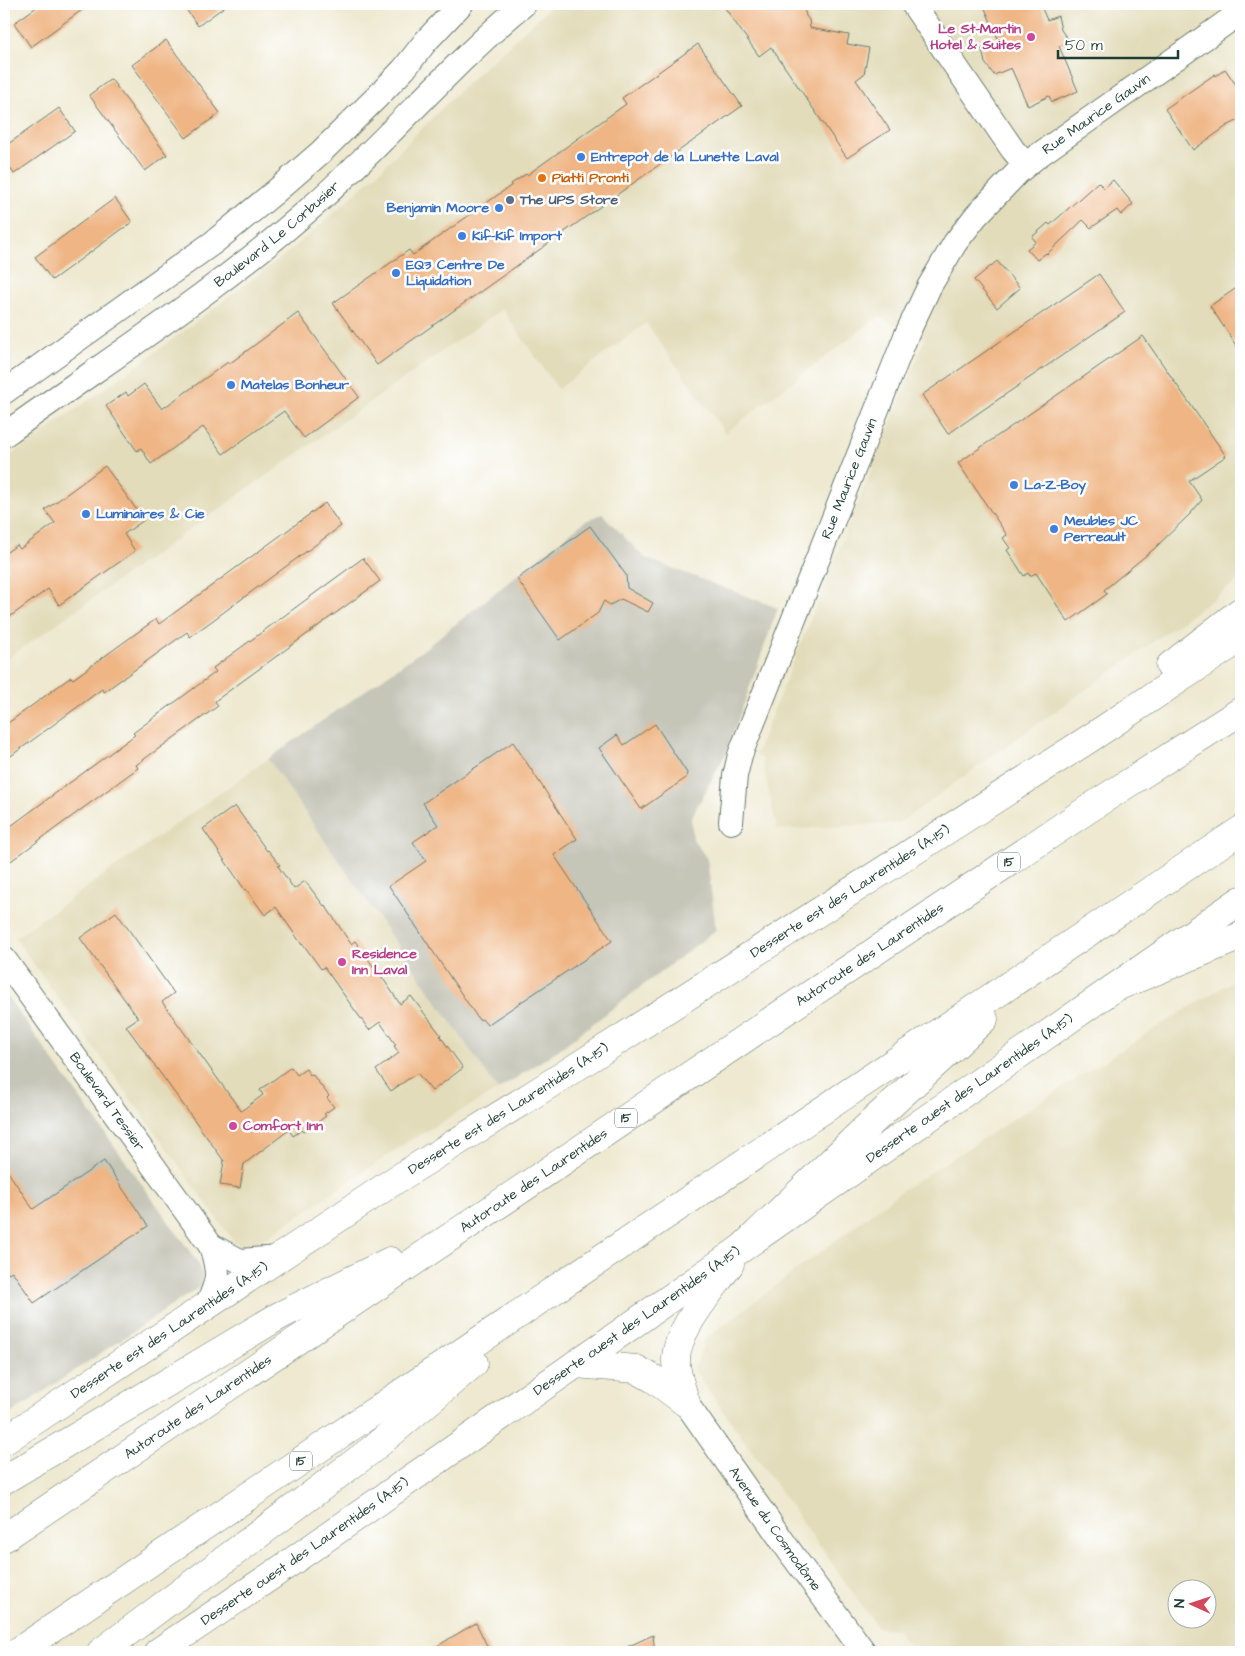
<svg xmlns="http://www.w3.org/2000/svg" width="1245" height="1656" viewBox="0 0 1245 1656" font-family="'Architects Daughter',sans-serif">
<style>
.built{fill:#e2dcba;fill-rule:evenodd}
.industrial{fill:#c5c5b8}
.building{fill:#efb584}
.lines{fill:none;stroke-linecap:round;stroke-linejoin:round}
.minor-casing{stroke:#67796b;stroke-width:26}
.major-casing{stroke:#67796b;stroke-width:29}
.highway-casing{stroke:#67796b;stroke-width:29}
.minor{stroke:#fff;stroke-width:24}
.major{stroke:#fff;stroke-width:28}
.highway{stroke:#fff;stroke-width:28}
.hotel-dot{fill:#d1479c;stroke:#fff;stroke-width:2}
.shop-dot{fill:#3f7fe0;stroke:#fff;stroke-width:2}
.food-dot{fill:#e8710a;stroke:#fff;stroke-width:2}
.service-dot{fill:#5c6f8a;stroke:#fff;stroke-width:2}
.labels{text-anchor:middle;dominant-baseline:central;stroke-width:5;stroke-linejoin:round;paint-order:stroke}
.shield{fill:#fff;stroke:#627771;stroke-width:1}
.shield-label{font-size:12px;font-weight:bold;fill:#1f3d34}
.hotel-label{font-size:14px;font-weight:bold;fill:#b23c85;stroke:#fff;text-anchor:start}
.street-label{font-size:14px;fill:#1f3d34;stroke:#fff}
.shop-label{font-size:14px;font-weight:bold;fill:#366cbe;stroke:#fff;text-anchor:start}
.food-label{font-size:14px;font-weight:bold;fill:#c56008;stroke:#fff;text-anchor:start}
.service-label{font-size:14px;font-weight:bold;fill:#4e5e75;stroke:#fff;text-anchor:start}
</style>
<rect width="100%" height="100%" fill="#fff"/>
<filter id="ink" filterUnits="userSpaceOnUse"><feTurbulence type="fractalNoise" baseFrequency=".02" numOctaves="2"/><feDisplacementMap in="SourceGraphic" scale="10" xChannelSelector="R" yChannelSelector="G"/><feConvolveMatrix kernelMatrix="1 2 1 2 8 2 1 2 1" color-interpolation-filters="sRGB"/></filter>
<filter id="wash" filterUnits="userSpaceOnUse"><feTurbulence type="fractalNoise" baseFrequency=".0096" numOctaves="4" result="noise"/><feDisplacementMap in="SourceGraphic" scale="20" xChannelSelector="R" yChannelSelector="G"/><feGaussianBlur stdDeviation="1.12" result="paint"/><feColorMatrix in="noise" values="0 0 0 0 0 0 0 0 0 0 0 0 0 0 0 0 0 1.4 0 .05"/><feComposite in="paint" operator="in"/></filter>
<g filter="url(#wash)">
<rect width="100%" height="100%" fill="#eee9d0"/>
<!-- built -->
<path class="built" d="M554,4H1241V575L1234,584L899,823L777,830L762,759L755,756L925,338L878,317L725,433L646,323L558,389L502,309L4,661V460L141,363L283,256L318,227L379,172L458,92L542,14Z
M268,759L498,1090L412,1139L255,1245L248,1247H242L234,1242L15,938Z
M1241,976V1652H912L896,1629L878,1628L694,1370L705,1339L904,1189L1162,1024ZM1178,1588H1208V1618H1178Z"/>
<!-- industrial -->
<path class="industrial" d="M602,514L645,558L778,608L726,753L691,818L693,839L707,859L716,930L558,1050L498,1090L268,759L423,650L584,522Z
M4,992L199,1264L203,1280L198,1288L4,1418Z"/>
<g id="blocks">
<!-- building -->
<path class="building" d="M41,4H90L31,47L14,23Z
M182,4H228L198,26Z
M722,4H803L806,16L809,20L810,28L849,35L847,44L869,48L864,74L856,80L890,130L847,158L771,47L759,56Z
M983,4H1040L1047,20L1058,16L1061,30L1070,42L1059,46L1078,91L1052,102L1049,96L1028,106L1011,68L994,75L985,63L982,49L999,41Z
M166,40L220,113L186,138L132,65Z
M698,44L742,106L377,365L333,303L409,250L413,255L512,185L511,184L526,174L527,175L626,104L622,98Z
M1225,69L1241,92V119L1227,126L1193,150L1165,109L1215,74L1216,76Z
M111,79L167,155L145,171L89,95Z
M59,108L75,131L14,174L4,159V147Z
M1113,180L1133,204L1121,215L1117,210L1091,228L1083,220L1047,254L1046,253L1037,260L1027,249L1036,242L1032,237L1048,223L1050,225L1098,182L1104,188Z
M115,198L132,222L52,280L35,257Z
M997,261L1020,288L997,308L974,280Z
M1099,274L1125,312L948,434L922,395Z
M1241,285V353L1210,306Z
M298,313L359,397L304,438L284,411L223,454L203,427L151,464L141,448L137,451L106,406L126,392L128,396L144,384L162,409L228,362L229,364Z
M1143,336L1226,456L1189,481L1202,500L1191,513L1155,548L1104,590L1107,594L1068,622L1036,573L1030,576L1028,573L1024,576L1007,550L1010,548L1003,538L1007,535L958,463Z
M105,466L144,520L124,534L135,551L59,605L48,589L4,621V554L17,545L20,549L55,523L45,510Z
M325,503L341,526L190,637L187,632L104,692L102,689L4,761V726L71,677L73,679L156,619L159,624Z
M590,526L626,575L627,588L653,603L648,612L621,599L610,605L604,601L598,613L560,640L517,579Z
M363,558L380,581L215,701L218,706L136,765L138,768L4,866V831L135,735L133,733L216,672L213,668Z
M655,724L687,773L686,778L641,809L599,748L617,735L624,745Z
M513,742L577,839L554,855L612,941L487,1025L482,1019L479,1020L389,886L426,861L413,842L438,825L423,803Z
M235,806L267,851L268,850L280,865L278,866L294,889L305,881L324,906L325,905L351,944L355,941L373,966L374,965L400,1004L411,996L441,1035L440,1036L463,1068L432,1091L417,1073L391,1091L376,1070L399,1053L394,1046L396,1045L380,1022L369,1030L324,967L321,969L303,944L302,945L276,907L265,915L246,889L245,890L203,829Z
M116,912L174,993L162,1002L241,1111L263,1095L260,1090L291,1067L297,1075L306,1069L310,1075L312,1074L329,1096L327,1098L334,1107L324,1114L326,1116L304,1132L302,1130L293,1136L289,1130L244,1164L240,1188L220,1185L224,1161L126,1026L138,1018L80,938Z
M104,1161L148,1226L34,1303L12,1271L4,1276V1166L33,1209Z
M476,1623L490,1652H428L452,1637Z
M653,1635L655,1652H616Z"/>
</g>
</g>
<g filter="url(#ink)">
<use href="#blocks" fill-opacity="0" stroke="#67796b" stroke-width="1"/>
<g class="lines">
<defs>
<g id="minor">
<path d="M913,4L1013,150L1026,165"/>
<path d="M4,392L214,242L275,192L321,152L377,97L404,69L426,41L461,4"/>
<path id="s1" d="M4,435C105,362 211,295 305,213C382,147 446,69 524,4"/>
<path id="s2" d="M731,822L735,776L740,755L906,336L929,287L955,243L976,216L1018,172L1036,157L1241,12"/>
<path id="s3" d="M4,959L211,1246C220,1274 219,1280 207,1306"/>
<path d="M211,1246L240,1261L279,1258"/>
<path id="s4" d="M686,1403L793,1556L864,1652"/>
</g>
<g id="major">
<path d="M1170,666L1241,611"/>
<path d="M576,1364L636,1369L654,1379L686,1403"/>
<path d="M686,1403C682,1389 676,1375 676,1361C675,1331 713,1289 730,1264"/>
<path id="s5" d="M4,1441L394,1181L542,1089L1092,737L1241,638"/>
<path id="s6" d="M158,1652L274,1574L576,1364L1114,988L1241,936"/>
</g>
<g id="highway">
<path d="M1114,988L1241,900"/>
<path d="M742,1248L871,1123L984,1019"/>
<path d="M4,1480L279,1316L390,1261"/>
<path id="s7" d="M4,1538L778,1016L1099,802L1241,711"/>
<path d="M17,1652L584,1270L1241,830"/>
<path d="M101,1652L370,1451L474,1363"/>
</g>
</defs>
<!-- minor casing -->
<use href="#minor" class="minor-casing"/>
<!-- major casing -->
<use href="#major" class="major-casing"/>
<!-- highway casing -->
<use href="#highway" class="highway-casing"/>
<!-- minor -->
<use href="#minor" class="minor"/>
<!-- major -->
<use href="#major" class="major"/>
<!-- highway -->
<use href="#highway" class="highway"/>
</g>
</g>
<!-- markers -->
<g class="hotel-dot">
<circle cx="1031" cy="37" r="5"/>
<circle cx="342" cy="962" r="5"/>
<circle cx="233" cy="1126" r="5"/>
</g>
<g class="shop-dot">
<circle cx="581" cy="157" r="5"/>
<circle cx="499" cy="208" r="5"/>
<circle cx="462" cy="236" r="5"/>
<circle cx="396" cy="273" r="5"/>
<circle cx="231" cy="385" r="5"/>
<circle cx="1014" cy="485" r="5"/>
<circle cx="86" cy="514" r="5"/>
<circle cx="1054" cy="529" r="5"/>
</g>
<circle class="food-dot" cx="542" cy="178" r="5"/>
<circle class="service-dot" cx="510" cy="200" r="5"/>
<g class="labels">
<!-- shield labels -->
<g class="shield">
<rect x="998" y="852.5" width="22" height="19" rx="4"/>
<rect x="615" y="1108.5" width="22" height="19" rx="4"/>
<rect x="290" y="1451.5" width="22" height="19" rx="4"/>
</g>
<g class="shield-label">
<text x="1009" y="862">15</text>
<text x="626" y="1118">15</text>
<text x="301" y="1461">15</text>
</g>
<!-- hotel labels -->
<g class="hotel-label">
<text x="1021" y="29" text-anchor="end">Le St-Martin<tspan x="1021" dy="16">Hotel &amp; Suites</tspan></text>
<text x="352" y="954">Residence<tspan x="352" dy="16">Inn Laval</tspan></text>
<text x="243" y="1126">Comfort Inn</text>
</g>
<!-- street labels -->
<g class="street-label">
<text stroke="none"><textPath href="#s2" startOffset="816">Rue Maurice Gauvin</textPath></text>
<text stroke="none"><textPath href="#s1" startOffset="339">Boulevard Le Corbusier</textPath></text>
<text stroke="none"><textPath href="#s2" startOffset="365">Rue Maurice Gauvin</textPath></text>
<text stroke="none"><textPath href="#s5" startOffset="1009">Desserte est des Laurentides (A-15)</textPath></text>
<text stroke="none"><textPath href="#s7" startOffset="1044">Autoroute des Laurentides</textPath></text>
<text stroke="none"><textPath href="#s6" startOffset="988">Desserte ouest des Laurentides (A-15)</textPath></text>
<text stroke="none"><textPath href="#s3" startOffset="176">Boulevard Tessier</textPath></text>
<text stroke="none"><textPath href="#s5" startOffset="604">Desserte est des Laurentides (A-15)</textPath></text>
<text stroke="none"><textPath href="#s7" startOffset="639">Autoroute des Laurentides</textPath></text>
<text stroke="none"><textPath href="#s6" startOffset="582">Desserte ouest des Laurentides (A-15)</textPath></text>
<text stroke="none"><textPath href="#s5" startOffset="199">Desserte est des Laurentides (A-15)</textPath></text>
<text stroke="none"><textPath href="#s7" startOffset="234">Autoroute des Laurentides</textPath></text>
<text stroke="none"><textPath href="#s4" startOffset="154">Avenue du Cosmodôme</textPath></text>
<text stroke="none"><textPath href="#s6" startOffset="178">Desserte ouest des Laurentides (A-15)</textPath></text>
</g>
<!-- shop labels -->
<g class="shop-label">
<text x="591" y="157">Entrepot de la Lunette Laval</text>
<text x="489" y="208" text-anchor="end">Benjamin Moore</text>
<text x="472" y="236">Kif-Kif Import</text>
<text x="406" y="265">EQ3 Centre De<tspan x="406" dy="16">Liquidation</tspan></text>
<text x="241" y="385">Matelas Bonheur</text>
<text x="1024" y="485">La-Z-Boy</text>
<text x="96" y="514">Luminaires &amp; Cie</text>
<text x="1064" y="521">Meubles JC<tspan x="1064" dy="16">Perreault</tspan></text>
</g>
<!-- food labels -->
<g class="food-label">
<text x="552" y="178">Piatti Pronti</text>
</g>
<!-- service labels -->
<g class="service-label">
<text x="520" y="200">The UPS Store</text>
</g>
</g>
<!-- margin -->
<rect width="1245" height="1656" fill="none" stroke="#fff" stroke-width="20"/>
<!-- north arrow -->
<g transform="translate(1192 1604) rotate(273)"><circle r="24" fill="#ffffff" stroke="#a5b1ae"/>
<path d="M0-4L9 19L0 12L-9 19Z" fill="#d1495b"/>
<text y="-8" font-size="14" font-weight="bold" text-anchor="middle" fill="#1f3d34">N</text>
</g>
<!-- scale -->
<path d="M1058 50v8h120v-8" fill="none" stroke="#1f3d34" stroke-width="2.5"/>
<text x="1065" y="50" font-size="15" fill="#1f3d34" stroke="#ffffff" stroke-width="4" paint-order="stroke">50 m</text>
</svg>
